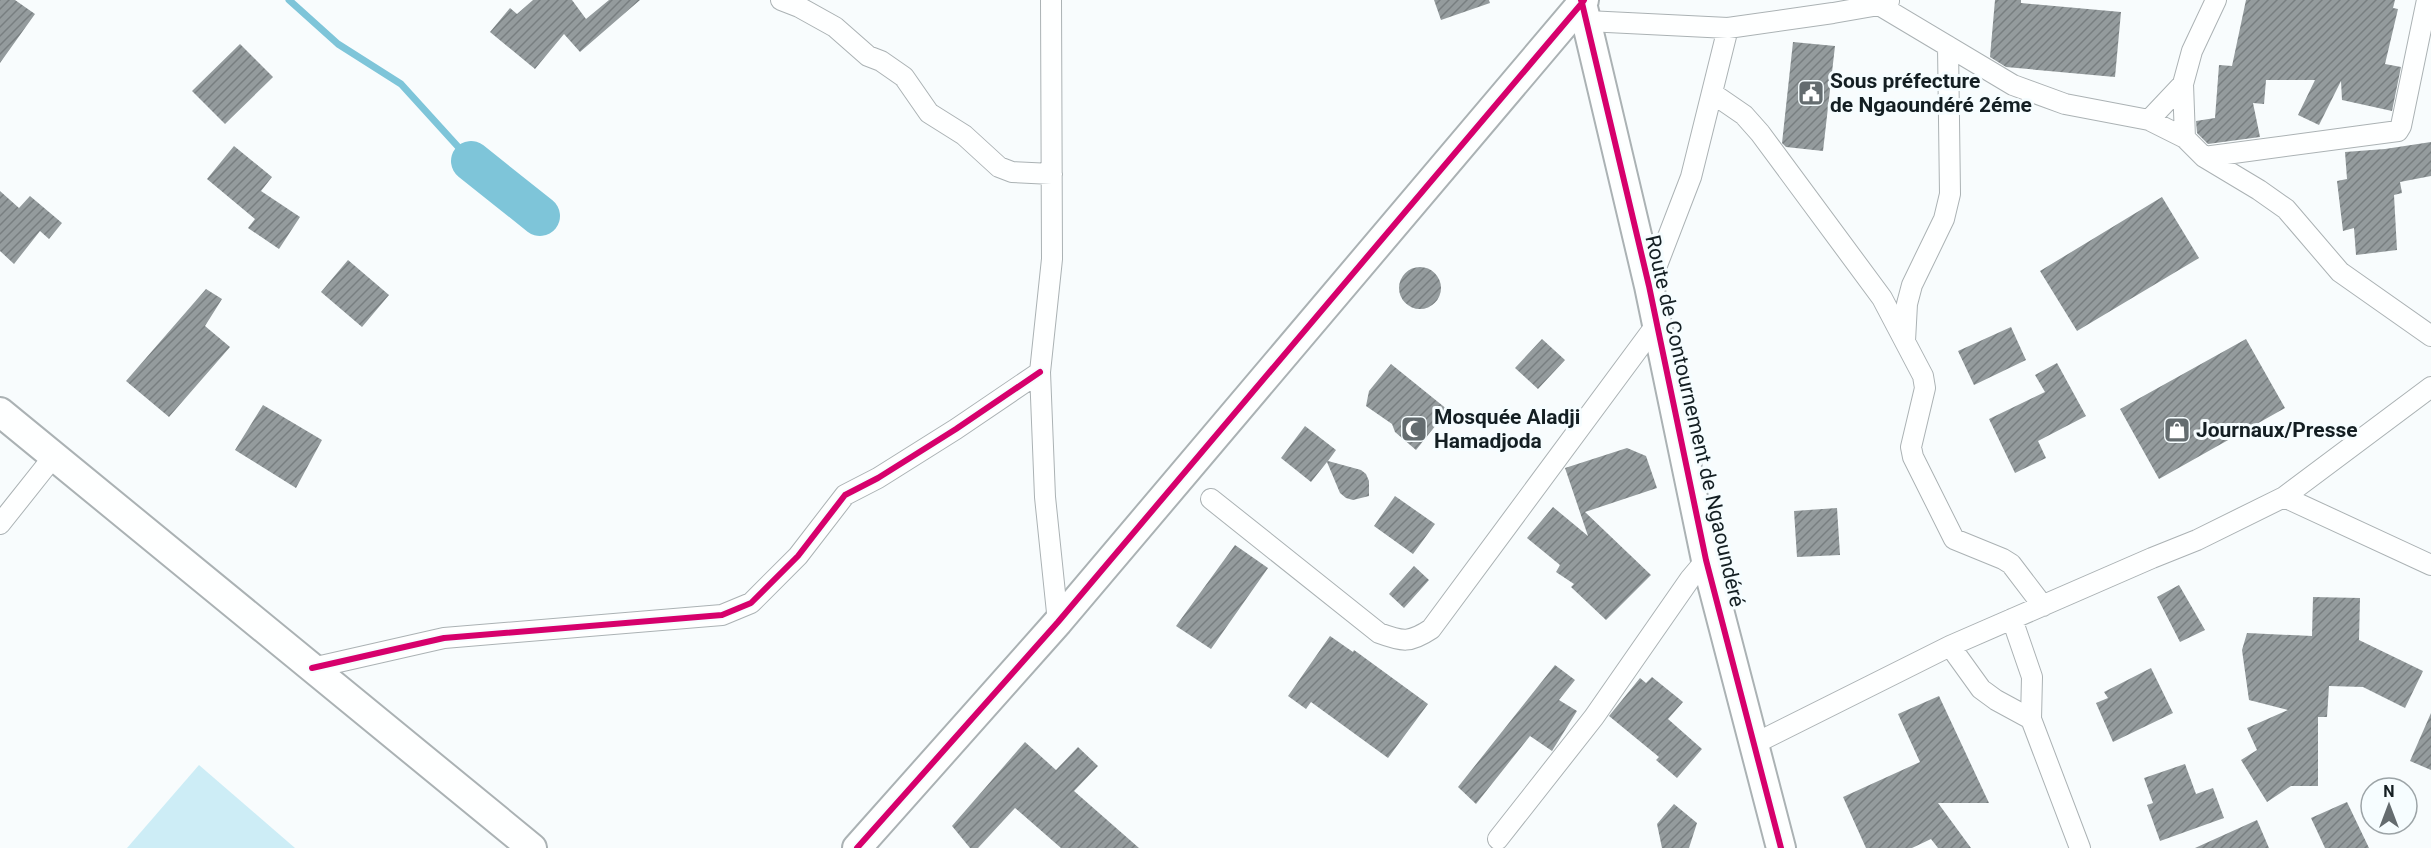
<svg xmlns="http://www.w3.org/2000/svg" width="2431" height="848" viewBox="0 0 2431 848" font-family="Roboto,sans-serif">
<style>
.garden{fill:#cdedf6}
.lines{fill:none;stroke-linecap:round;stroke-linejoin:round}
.stream{stroke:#7ec5d9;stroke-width:7}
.river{stroke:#7ec5d9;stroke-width:40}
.building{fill:url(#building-hatch)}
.street-casing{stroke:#abb2b4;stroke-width:22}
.secondary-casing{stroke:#abb2b4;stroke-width:32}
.street{stroke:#feffff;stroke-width:20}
.secondary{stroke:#feffff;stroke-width:28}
.cycleway-casing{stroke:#f6fdff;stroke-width:10}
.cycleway{stroke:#d6006c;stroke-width:6}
.labels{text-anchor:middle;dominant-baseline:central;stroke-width:6;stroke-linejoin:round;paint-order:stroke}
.poi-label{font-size:21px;font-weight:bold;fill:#141f23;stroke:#f6fdff;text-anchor:start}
.street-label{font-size:21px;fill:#141f23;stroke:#f6fdff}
</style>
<defs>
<pattern id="building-hatch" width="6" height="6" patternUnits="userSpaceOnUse" patternTransform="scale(1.5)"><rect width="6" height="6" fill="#949b9d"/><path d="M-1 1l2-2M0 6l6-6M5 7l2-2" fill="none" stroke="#787e80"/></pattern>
</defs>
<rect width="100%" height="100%" fill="#f8fcfd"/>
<!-- garden -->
<path class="garden" d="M199,765L295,848H127Z"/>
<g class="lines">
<!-- stream -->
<path class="stream" d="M289,0L338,44L401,84L471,161"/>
<!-- river -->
<path class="river" d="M471,161L540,216"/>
</g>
<!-- building -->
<path class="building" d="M0,0H15L35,14L0,63Z
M533,0H572L586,19L609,0H640L580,52L564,34L535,69L490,32L510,8L517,14Z
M1434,0H1489L1490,3L1441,20Z
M1995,0H2021V3L2121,12L2115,77L2006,67L1990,57Z
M2246,0H2395L2393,8L2398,9L2385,64L2401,67L2392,111L2342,100L2341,81L2319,125L2298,115L2315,80H2266L2264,104L2253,103L2260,137L2208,144L2197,133L2196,121L2215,118L2219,65L2232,66Z
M1793,42L1835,46L1823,151L1786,147L1782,143Z
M240,44L273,77L225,124L192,91Z
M2431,142V176L2400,182L2402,193L2394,195L2397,250L2356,255L2354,228L2343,231L2337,181L2347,179L2345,152L2385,149Z
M234,146L272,177L261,191L300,217L279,249L248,228L255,219L207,179Z
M0,191L19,208L30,196L62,223L49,239L40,231L14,264L0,251Z
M2162,197L2199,258L2077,331L2040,271Z
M348,260L389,295L362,327L321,292Z
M1399 288a21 21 0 1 1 42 0a21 21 0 1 1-42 0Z
M206,289L222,299L205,326L230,347L169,417L126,381Z
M2011,327L2026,360L1974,385L1958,351Z
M1542,339L1565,360L1538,389L1515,368Z
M2246,339L2285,408L2159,479L2120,409Z
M2057,363L2086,416L2038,441L2046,458L2015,473L1989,419L2045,392L2035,375Z
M1391,364L1448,410L1416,450L1395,432L1392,424L1366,406L1369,391Z
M263,405L322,440L296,488L235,450Z
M1305,426L1336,450L1328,461L1361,470L1366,474L1369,481V496L1353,500L1346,498L1340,493L1327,462L1311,482L1281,458Z
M1627,448L1646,456L1657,488L1585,512L1651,575L1606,620L1571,587L1574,584L1556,572L1560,565L1527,538L1553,507L1588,536L1565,468Z
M1395,496L1435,524L1413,554L1374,526Z
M1837,508L1840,555L1797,557L1794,511Z
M1235,545L1268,568L1211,649L1176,626Z
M1414,566L1429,580L1404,608L1389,594Z
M2179,585L2205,630L2180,642L2157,597Z
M2313,597L2360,598L2359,640L2423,671L2405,708L2363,687L2329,686L2327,717H2318V786H2291L2267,802L2241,760L2257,750L2247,728L2288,710L2249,700L2242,650L2247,633L2312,636Z
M1330,636L1353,652L1354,650L1428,704L1388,758L1311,702L1306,709L1288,696Z
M1555,665L1575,680L1559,700L1577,711L1552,751L1530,736L1476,804L1458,787Z
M2151,668L2173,713L2113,742L2096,703L2108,698L2104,692Z
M1652,677L1683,702L1668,719L1702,749L1677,778L1656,760L1659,757L1609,716L1640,678L1646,683Z
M1939,696L1989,803H1938L1971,848H1938L1931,839L1912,848H1866L1843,797L1920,762L1898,714Z
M2431,713V770L2410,761Z
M1025,742L1056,770L1078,747L1098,766L1074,791L1139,848H1061L1015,808L978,848H970L952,826Z
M2185,764L2196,794L2213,788L2224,818L2160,841L2147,805L2153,803L2144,778Z
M2347,802L2369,848H2325L2311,818Z
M1674,804L1697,823L1689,848H1662L1657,824Z
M2257,820L2269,848H2195Z"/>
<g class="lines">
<defs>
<path id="street" d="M781,0L799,7L835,27L868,56L881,61L904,77L929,113L964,135L999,167L1012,172L1052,174
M1051,0L1052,259L1040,372L1045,497L1058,622
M2216,0L2192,51L2183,84L2185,138L2204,157L2259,190L2286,209L2340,272L2431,336
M1879,5L2013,85L2065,104L2149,120L2185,138
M1587,21L1728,28L1833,13L1879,5L1889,1
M1712,93L1744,115L1760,133L1882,298L1923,376L1925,388L1911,447L1913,457L1954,539L2003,559L2011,564L2043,606
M2149,120L2183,84
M2204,157L2398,131L2401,126L2427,0
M1649,286L1691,177L1728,28
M1905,341L1907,304L1912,285L1944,219L1950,194L1948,46
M2284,497L2431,565
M1211,499L1379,633C1403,642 1410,643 1431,629L1656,325
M0,524L54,456
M2012,619L2032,677L2031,719L2080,848
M1950,646L1981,689L1996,700L2031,719
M312,668L444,638L722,615L751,603L798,556L845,495L878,478L956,429L1040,372
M1754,744L1950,646L2152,558L2197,540L2284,497L2431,387
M1498,839L1594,717L1690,579L1706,560"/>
<path id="secondary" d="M1584,0L1582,3L1649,286L1706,560L1781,848
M0,412L532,848
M857,848L1058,622L1582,3"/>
</defs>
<!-- street casing -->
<use href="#street" class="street-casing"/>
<!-- secondary casing -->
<use href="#secondary" class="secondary-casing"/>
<!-- street -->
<use href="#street" class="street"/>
<!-- secondary -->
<use href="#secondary" class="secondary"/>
<defs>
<path id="cycleway" d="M1584,0L1582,3L1649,286L1706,560L1781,848
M312,668L444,638L722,615L751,603L798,556L845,495L878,478L956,429L1040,372
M857,848L1058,622L1582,3L1581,0"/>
</defs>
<!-- cycleway casing -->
<use href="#cycleway" class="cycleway-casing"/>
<!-- cycleway -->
<use href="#cycleway" class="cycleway"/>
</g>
<!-- icons -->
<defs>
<symbol id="civic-square" viewBox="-11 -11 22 22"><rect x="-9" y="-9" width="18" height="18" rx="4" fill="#646c6f" stroke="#f6fdff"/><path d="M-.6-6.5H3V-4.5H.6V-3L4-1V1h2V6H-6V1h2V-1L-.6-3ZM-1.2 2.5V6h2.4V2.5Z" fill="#fff"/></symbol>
<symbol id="mosque-square" viewBox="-11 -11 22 22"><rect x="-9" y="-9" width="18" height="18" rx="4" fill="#646c6f" stroke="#f6fdff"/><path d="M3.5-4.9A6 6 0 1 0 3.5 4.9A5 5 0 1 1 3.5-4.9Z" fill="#fff"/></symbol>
<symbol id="shop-square" viewBox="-11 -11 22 22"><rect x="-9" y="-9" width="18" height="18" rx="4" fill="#646c6f" stroke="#f6fdff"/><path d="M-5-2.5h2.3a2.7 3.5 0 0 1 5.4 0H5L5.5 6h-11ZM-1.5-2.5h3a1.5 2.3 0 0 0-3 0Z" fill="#fff"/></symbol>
</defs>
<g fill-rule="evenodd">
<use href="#civic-square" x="1796" y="78" width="30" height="30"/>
<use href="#mosque-square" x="1399" y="414" width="30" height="30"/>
<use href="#shop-square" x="2162" y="415" width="30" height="30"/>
</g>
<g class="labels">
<!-- poi labels -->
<g class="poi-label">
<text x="1830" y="81">Sous préfecture<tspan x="1830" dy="24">de Ngaoundéré 2éme</tspan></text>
<text x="1434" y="417">Mosquée Aladji<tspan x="1434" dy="24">Hamadjoda</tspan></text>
<text x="2196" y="430">Journaux/Presse</text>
</g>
<!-- street labels -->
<g class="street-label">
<text transform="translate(1695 421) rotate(77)">Route de Contournement de Ngaoundéré</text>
</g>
</g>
<!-- north arrow -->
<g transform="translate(2389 806)"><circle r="28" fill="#f6fdff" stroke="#9ca4a7" stroke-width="1.5"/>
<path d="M0-4.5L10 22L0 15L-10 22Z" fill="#646c6f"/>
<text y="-9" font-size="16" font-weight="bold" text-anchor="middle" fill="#141f23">N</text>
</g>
</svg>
